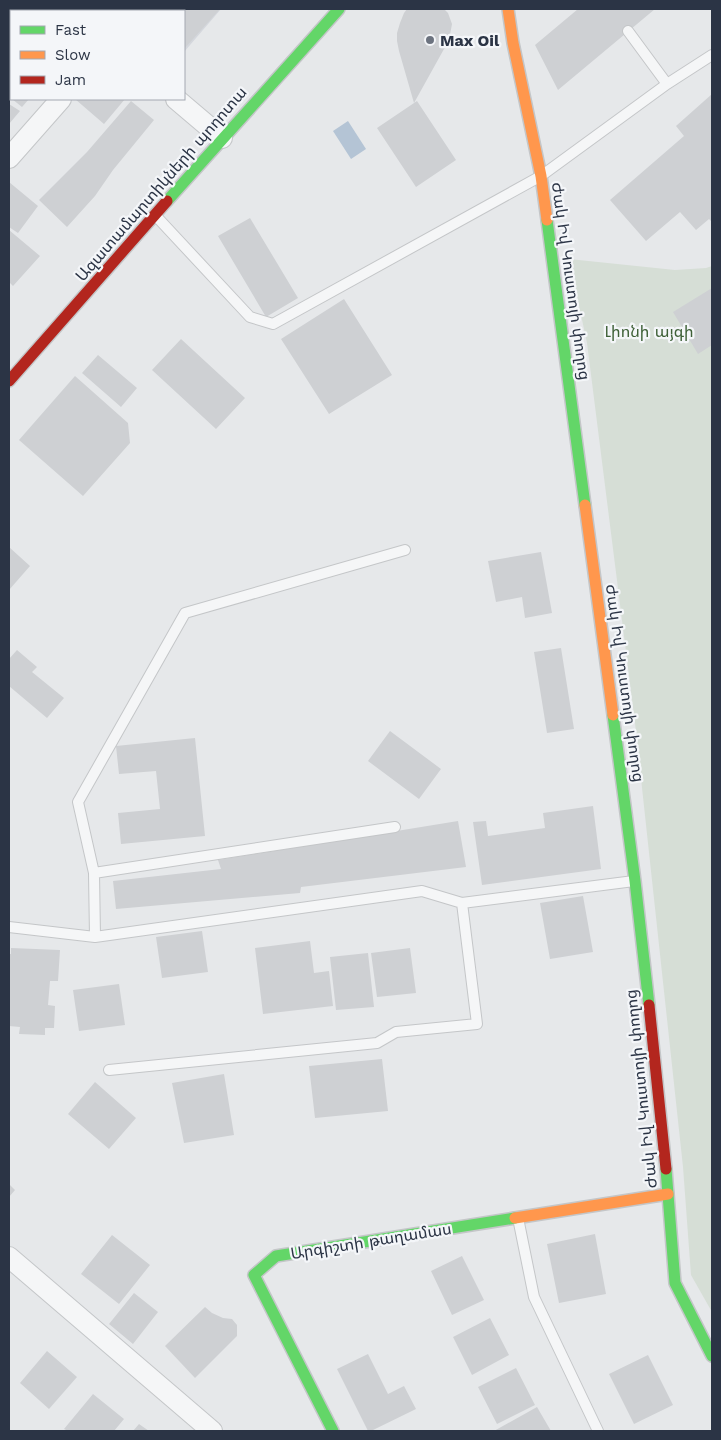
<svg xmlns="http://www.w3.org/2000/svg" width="721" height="1440" viewBox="0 0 721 1440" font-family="'Work Sans','Noto Sans Armenian',sans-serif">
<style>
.built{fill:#d4d7dd}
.green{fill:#d6ded6}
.water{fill:#b4c4d5}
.building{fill:#ced0d3}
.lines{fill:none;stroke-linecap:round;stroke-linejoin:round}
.lane-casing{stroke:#c4c6c8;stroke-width:12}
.street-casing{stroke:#c4c6c8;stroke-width:22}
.fast-casing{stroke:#c4c6c8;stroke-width:14}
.slow-casing{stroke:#c4c6c8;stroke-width:14}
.jam-casing{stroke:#c4c6c8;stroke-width:14}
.lane{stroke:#f5f6f7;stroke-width:10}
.street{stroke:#f5f6f7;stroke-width:20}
.fast{stroke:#63d668;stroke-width:11}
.slow{stroke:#ff974d;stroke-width:11}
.jam{stroke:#b3261e;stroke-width:11}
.poi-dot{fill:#6c737f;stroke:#f4f6f9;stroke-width:2}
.labels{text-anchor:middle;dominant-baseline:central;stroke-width:4.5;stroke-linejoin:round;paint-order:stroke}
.poi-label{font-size:16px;font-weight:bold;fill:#2b3445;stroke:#f4f6f9;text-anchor:start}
.street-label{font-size:16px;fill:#2b3445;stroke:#f4f6f9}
.park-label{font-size:16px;fill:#3f6138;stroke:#f4f6f9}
</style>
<rect width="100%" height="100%" fill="#e6e8ea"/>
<!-- built -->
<path class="built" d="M101,9H221L184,52V11H104Z"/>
<!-- green -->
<path class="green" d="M569,259L675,270L706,268L712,266V1312L691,1275L683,1167L635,723L587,343Z"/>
<!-- water -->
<path class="water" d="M348,121L366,149L351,159L333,131Z"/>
<!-- building -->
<path class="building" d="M137,9H220L184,49V11H140Z
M407,9H444L448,13L452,24L449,40L414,103L399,51L397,41V33L400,23L404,13Z
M578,9H655L558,90L535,45Z
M9,52L11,54V98L9,96Z
M712,94V222L709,219L696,230L680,212L646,241L610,200L684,136L676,126Z
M12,99H29L22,107Z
M75,99H125L104,124Z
M131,101L154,120L113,170L95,196L67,227L39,200L87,152Z
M417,101L456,160L416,187L377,128Z
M9,104L20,111L9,124Z
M9,182L38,206L18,233L9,227Z
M250,218L298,298L266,317L218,236Z
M9,230L40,256L13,286L9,282Z
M712,288V345L698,354L673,312Z
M344,299L392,375L329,414L281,339Z
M181,339L245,398L216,429L152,370Z
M98,355L137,388L121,407L82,373Z
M75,376L128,423L130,443L83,496L19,440Z
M9,547L30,566L9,590Z
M541,552L552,613L525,618L522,597L496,602L488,561Z
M561,648L574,729L547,733L534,652Z
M17,650L37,667L32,672L64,698L47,718L9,686V659Z
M390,731L441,769L419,799L368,761Z
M195,738L205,836L121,844L118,813L160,809L156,771L119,774L116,746Z
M593,806L601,869L482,885L473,822L486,821L488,836L545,828L543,813Z
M458,821L466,867L301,887L300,893L116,909L113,881L221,869L218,860Z
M583,896L593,952L550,959L540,903Z
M202,931L208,972L162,978L156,937Z
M310,941L314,973L329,971L333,1006L263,1014L255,948Z
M11,948L60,950L58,981H50L48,1005L55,1006L54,1028H45V1035L19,1034L20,1027L9,1026V954H11Z
M410,948L416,993L377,997L371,953Z
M368,953L374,1007L336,1010L330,957Z
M119,984L125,1025L79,1031L73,990Z
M382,1059L388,1111L315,1118L309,1066Z
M224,1074L234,1135L184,1143L172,1083Z
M95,1082L136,1118L109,1149L68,1114Z
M9,1184L15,1190L9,1197Z
M595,1234L606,1294L559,1303L547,1244Z
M112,1235L150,1265L119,1304L81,1274Z
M462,1256L484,1300L452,1315L431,1271Z
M134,1293L158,1312L133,1344L109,1324Z
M205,1307L212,1313L223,1318L232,1319L237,1325V1336L195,1378L165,1346Z
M490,1318L509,1355L472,1375L453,1337Z
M47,1351L77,1377L49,1409L20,1383Z
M368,1354L388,1394L404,1386L416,1409L371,1431H368L337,1369Z
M648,1355L673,1405L634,1424L609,1374Z
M516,1368L535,1405L497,1424L478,1387Z
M93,1394L124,1419L114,1431H68L64,1429Z
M537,1407L551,1431H494Z
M139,1424L149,1431H133Z"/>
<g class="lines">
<defs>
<path id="lane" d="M628,31L667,84L712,55
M155,215L250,317L273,324L541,176L667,84
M405,550L185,613L78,802L94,873L95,937L422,891L462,903L634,881
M94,873L395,827
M9,927L95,937
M109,1070L377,1043L396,1032L477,1024L462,903
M518,1218L534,1297L598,1431"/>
<path id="street" d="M74,9L77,11
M176,99L222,138
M9,158L61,99
M9,1257L212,1431"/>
<path id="fast" d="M167,201L339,9
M547,220L585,505
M613,715L635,881L649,1005
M666,1169L675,1283L712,1356
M333,1431L254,1275L276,1256L515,1218"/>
<path id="slow" d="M508,9L513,43L541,176L547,220
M585,505L613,715
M515,1218L668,1194"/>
<path id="jam" d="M9,381L167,201
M649,1005L666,1169"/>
</defs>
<!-- lane casing -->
<use href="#lane" class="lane-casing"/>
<!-- street casing -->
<use href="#street" class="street-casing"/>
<!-- fast casing -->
<use href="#fast" class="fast-casing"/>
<!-- slow casing -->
<use href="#slow" class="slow-casing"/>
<!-- jam casing -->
<use href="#jam" class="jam-casing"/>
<!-- lane -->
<use href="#lane" class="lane"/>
<!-- street -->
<use href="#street" class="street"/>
<!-- fast -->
<use href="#fast" class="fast"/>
<!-- slow -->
<use href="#slow" class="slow"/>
<!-- jam -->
<use href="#jam" class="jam"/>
</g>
<!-- markers -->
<circle class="poi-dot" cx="430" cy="40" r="5"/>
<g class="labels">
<!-- poi labels -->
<g class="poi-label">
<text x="440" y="40">Max Oil</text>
</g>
<!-- street labels -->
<g class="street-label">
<text transform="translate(161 184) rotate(-49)">Ազատամարտիկների պողոտա</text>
<text transform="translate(571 281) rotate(82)">Ժակ Իվ Կուստոյի փողոց</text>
<text transform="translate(625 683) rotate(82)">Ժակ Իվ Կուստոյի փողոց</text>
<text transform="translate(641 1089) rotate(-96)">Ժակ Իվ Կուստոյի փողոց</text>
<text transform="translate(371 1241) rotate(-9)">Արգիշտի թաղամաս</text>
</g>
<!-- park labels -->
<g class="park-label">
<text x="649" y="331">Լիոնի այգի</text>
</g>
</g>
<!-- border -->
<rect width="721" height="1440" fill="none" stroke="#2b3445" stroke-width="20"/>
<!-- legend -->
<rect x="10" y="10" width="175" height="90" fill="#f4f6f9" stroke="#a4a8b1"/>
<rect x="20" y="26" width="25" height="8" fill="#63d668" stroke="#a4a8b1"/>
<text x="55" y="35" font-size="15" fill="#2b3445">Fast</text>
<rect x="20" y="51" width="25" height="8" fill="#ff974d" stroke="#a4a8b1"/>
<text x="55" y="60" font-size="15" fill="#2b3445">Slow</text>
<rect x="20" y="76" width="25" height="8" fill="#b3261e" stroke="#a4a8b1"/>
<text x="55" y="85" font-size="15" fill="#2b3445">Jam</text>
</svg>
